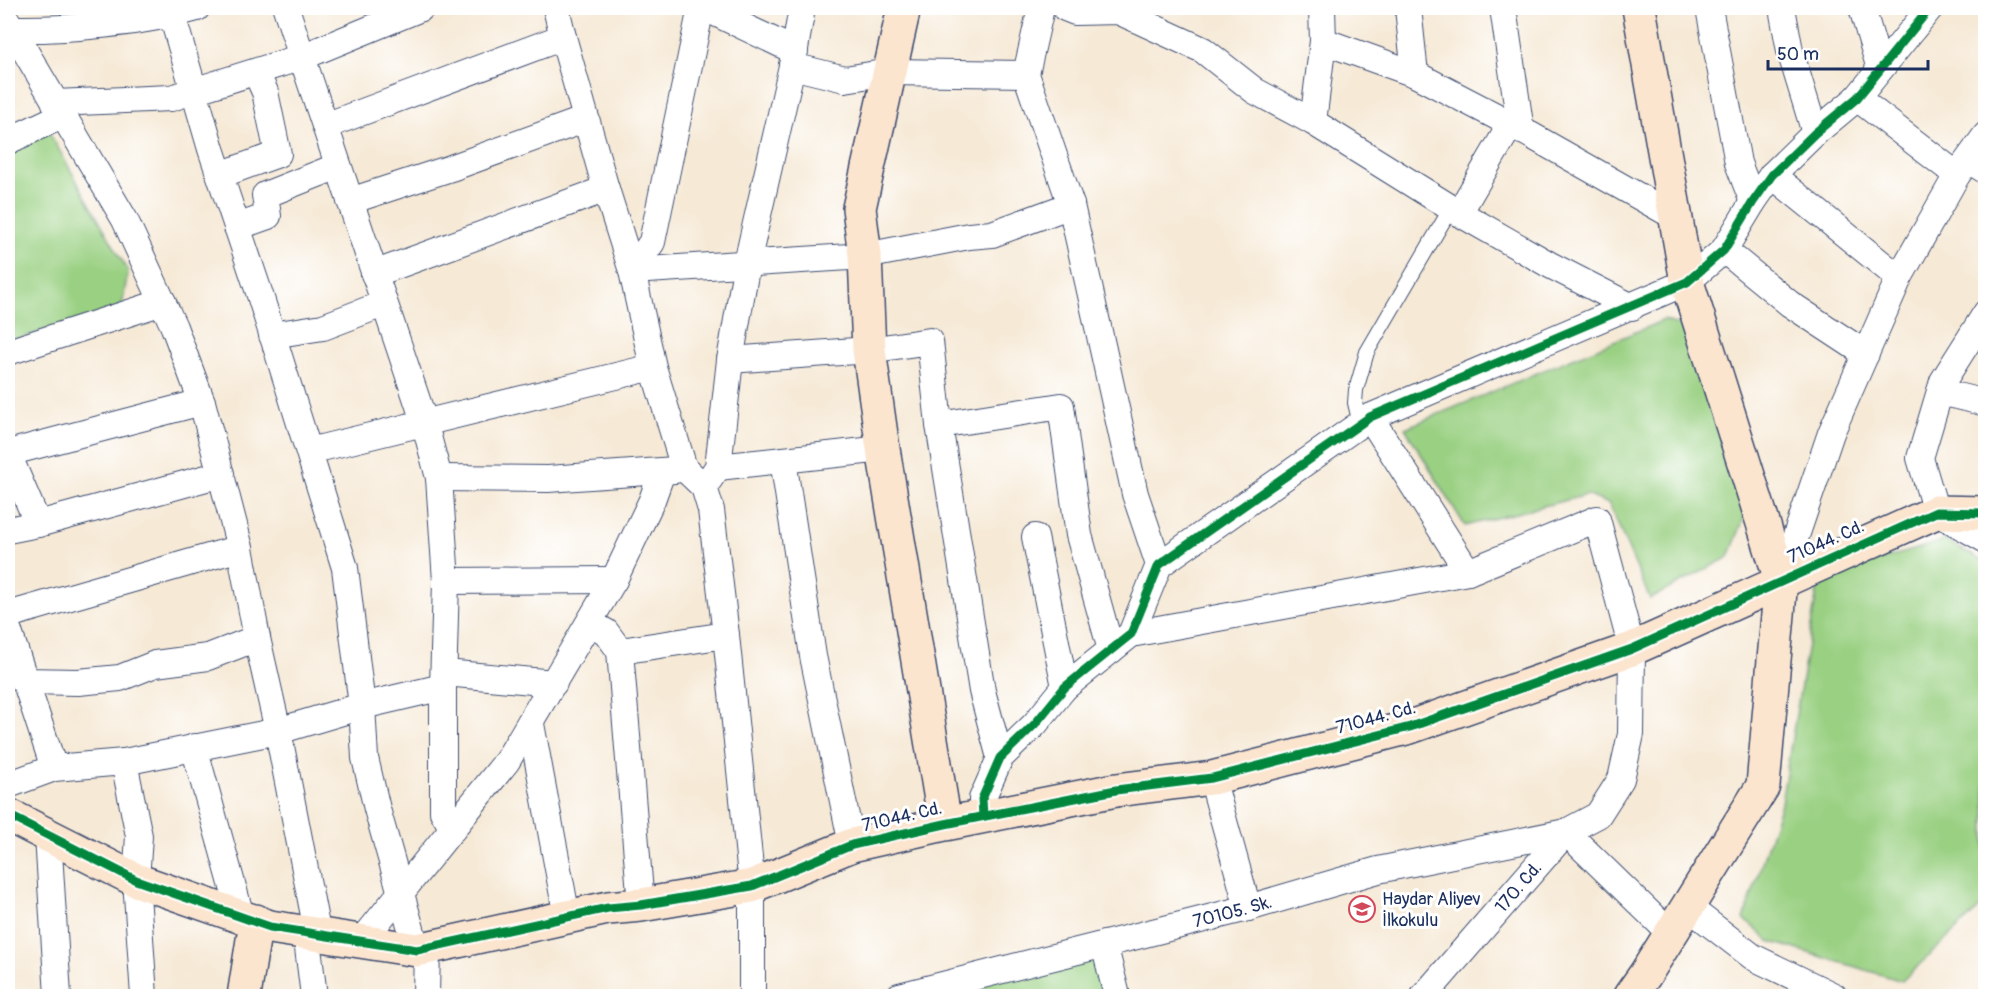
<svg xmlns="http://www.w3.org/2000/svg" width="1993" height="1004" viewBox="0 0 1993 1004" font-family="Pangolin,sans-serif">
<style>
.green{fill:#9ad082;stroke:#5a8070;stroke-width:1.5}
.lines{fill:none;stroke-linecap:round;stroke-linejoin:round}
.lane-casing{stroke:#3c4b70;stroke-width:16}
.street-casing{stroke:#3c4b70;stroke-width:28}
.secondary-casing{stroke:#3c4b70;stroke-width:36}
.lane{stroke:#fff;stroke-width:14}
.street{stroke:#fff;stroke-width:26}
.secondary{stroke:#fce5cf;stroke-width:33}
.cycleway-casing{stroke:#fff;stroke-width:13}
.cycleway{stroke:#00873e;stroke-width:9}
.labels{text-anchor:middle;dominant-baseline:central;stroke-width:6;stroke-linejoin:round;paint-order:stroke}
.street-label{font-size:18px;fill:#1b2f5e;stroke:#fff}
.poi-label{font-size:18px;fill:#1b2f5e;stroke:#fff;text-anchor:start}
</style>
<rect width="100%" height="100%" fill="#fff"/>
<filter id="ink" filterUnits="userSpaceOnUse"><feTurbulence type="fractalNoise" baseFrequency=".0167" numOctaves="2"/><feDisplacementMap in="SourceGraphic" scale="12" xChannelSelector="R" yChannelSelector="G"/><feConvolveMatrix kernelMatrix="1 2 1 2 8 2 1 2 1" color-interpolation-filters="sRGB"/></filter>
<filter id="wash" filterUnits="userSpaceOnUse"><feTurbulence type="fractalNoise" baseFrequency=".008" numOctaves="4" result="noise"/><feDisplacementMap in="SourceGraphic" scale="24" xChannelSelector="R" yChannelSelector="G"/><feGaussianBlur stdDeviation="1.35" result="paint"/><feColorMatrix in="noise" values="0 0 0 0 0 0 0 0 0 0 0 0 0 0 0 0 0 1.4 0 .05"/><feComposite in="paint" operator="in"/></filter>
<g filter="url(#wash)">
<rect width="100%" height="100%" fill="#f6e9d5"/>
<!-- green -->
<path class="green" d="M46,127L128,271L122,307L8,342V146Z
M1664,320L1691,330L1745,516L1729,557L1650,599L1609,504L1587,495L1465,526L1405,428Z
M1945,540L1985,562V903L1902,981L1769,941L1744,919L1781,803L1818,585L1863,565Z
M1094,949L1106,996H919Z"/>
</g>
<g filter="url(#ink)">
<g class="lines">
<defs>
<path id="lane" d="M1964,164L1986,178
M1360,424L1355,403L1356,390L1367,352L1451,208"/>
<g id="street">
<path d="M170,8L211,149L259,292L345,568L362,706L365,758L377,809L417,950"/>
<path d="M421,8L302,57L424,421L439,478L446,581L443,687V812L453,829"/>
<path d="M556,8L563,37L606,189L632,271L653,367L684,468L704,487L711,510L726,635L752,886V996"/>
<path d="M705,8L795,51"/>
<path d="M1041,8L1026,74L1071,205L1135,494L1159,565"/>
<path d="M1065,8L1075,12L1118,11L1203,50L1255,91L1313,122L1459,213L1550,265L1632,307"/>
<path d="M1408,8L1415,74"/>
<path d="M1503,8L1521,131"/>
<path d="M1709,8L1738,163L1753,202"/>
<path d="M1782,8L1790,51L1815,133"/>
<path d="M1862,8L1880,69"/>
<path d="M8,22L125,220L174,327L202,402L240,548L257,638L278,731L318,936"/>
<path d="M8,32L12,29C67,30 144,23 197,8"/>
<path d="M1323,41L1415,74L1511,124L1677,218"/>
<path d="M792,66L845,79L889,72L1026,74"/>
<path d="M1857,98L1957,175"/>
<path d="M55,103L171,98L302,57L286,8"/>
<path d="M1313,122L1323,41L1322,8"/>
<path d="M325,126L563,37"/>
<path d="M8,141L63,115"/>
<path d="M220,175L278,154L265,92L256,72"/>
<path d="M1772,175L1899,278"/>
<path d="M350,201L451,168L586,119"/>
<path d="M1459,213L1511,124"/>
<path d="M237,227L268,216L265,195L338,166"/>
<path d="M1724,250L1790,304L1866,354"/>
<path d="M632,271L865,256L969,236L992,234L1071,205"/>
<path d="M632,271L652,242L701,8"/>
<path d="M374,274L606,189"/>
<path d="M1986,313L1943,381L1920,458L1936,512L1986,540"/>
<path d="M272,335L323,327L383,304"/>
<path d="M8,352L163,302"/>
<path d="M730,360L869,350L930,341L939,425L982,691L1000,758"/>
<path d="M1940,392L1986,403"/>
<path d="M1370,417L1468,572"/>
<path d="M939,425L1061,406L1079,535L1111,650"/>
<path d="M309,451L653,367"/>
<path d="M8,453L202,402"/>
<path d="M8,454L38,524"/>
<path d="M783,460L813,656L852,845"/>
<path d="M718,467L883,449"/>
<path d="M439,478L548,479L675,470"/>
<path d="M704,487L718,467L730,360L747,263L792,66L802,8"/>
<path d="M8,530L38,524L221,474"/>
<path d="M1035,537L1065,687"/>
<path d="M1781,580L1831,433L1899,278L1957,175L1986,135"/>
<path d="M446,581L614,580"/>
<path d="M8,615L240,548"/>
<path d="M590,623L606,632L620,651L726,635"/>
<path d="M8,629L54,768"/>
<path d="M620,651L641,905"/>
<path d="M445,673L554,683"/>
<path d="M23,681L78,682L120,678L155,664L208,657L257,638"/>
<path d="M531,724L567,917"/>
<path d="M194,747L241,916"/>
<path d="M124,762L139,836L136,880L144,996"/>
<path d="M1212,778L1248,908"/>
<path d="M8,785L54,768L124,762L278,731L362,706L443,687"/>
<path d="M983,816L982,799L1000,758L1035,724L1065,687L1131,634L1159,565L1370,417L1687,282L1724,250L1753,202L1772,175L1815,133L1857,98L1930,8"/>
<path d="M1566,832L1671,934"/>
<path d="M48,836L58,996"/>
<path d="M1688,907L1753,957L1834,996"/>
<path d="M306,932L314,996"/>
<path d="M362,941L507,761L614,580L652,500L662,472"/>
<path d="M1104,944L1117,996"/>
<path d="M426,996L427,948"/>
<path id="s1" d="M899,996L1248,908L1378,870L1566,832L1598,815L1621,779L1631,734L1632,649L1597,519L1468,572L1131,634"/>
<path id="s2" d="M1424,996L1566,832"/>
</g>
<path id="secondary" d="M904,8L859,208L865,256L869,350L883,449L945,824
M8,815L136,880L270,927L417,950L608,908L641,905L752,886L852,845L945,824L1116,790L1212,778L1410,727L1632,649L1936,512L1986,513
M244,996L256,921
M1630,996L1645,975L1763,786L1781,580L1687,282L1639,8"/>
</defs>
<!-- lane casing -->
<use href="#lane" class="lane-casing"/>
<!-- street casing -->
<use href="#street" class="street-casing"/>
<!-- secondary casing -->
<use href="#secondary" class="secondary-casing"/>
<!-- lane -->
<use href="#lane" class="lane"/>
<!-- street -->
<use href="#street" class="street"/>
<!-- secondary -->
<use href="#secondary" class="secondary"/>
<defs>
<path id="cycleway" d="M8,815L136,880L270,927L417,950L608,908L641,905L752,886L852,845L945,824L1116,790L1212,778L1410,727L1632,649L1936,512L1986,513
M983,816L982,799L1000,758L1035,724L1065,687L1131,634L1159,565L1370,417L1687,282L1724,250L1753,202L1772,175L1815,133L1857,98L1930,8"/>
</defs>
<!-- cycleway casing -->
<use href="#cycleway" class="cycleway-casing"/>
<!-- cycleway -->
<use href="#cycleway" class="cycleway"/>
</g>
</g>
<!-- icons -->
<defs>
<symbol id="school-ring" viewBox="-11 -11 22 22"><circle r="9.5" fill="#fff" stroke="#d1495b" stroke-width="1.5"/><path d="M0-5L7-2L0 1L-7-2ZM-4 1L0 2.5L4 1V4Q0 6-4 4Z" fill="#d1495b"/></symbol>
</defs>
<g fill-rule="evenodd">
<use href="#school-ring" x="1347" y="894" width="30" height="30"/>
</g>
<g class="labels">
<!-- street labels -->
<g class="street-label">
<text transform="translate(1826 542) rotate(-24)">71044. Cd.</text>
<text transform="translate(1376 718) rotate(-15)">71044. Cd.</text>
<text transform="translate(902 817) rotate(-13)">71044. Cd.</text>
<text stroke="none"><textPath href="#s2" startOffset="144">170. Cd.</textPath></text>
<text stroke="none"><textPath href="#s1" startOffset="344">70105. Sk.</textPath></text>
</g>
<!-- poi labels -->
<g class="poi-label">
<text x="1382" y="899">Haydar Aliyev<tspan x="1382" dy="21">İlkokulu</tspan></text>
</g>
</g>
<!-- margin -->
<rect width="1993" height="1004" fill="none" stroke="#fff" stroke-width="30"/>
<!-- scale -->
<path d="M1768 60v9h160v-9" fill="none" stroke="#1b2f5e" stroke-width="3"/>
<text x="1777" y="60" font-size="18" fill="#1b2f5e" stroke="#ffffff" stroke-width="4.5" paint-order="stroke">50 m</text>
</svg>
